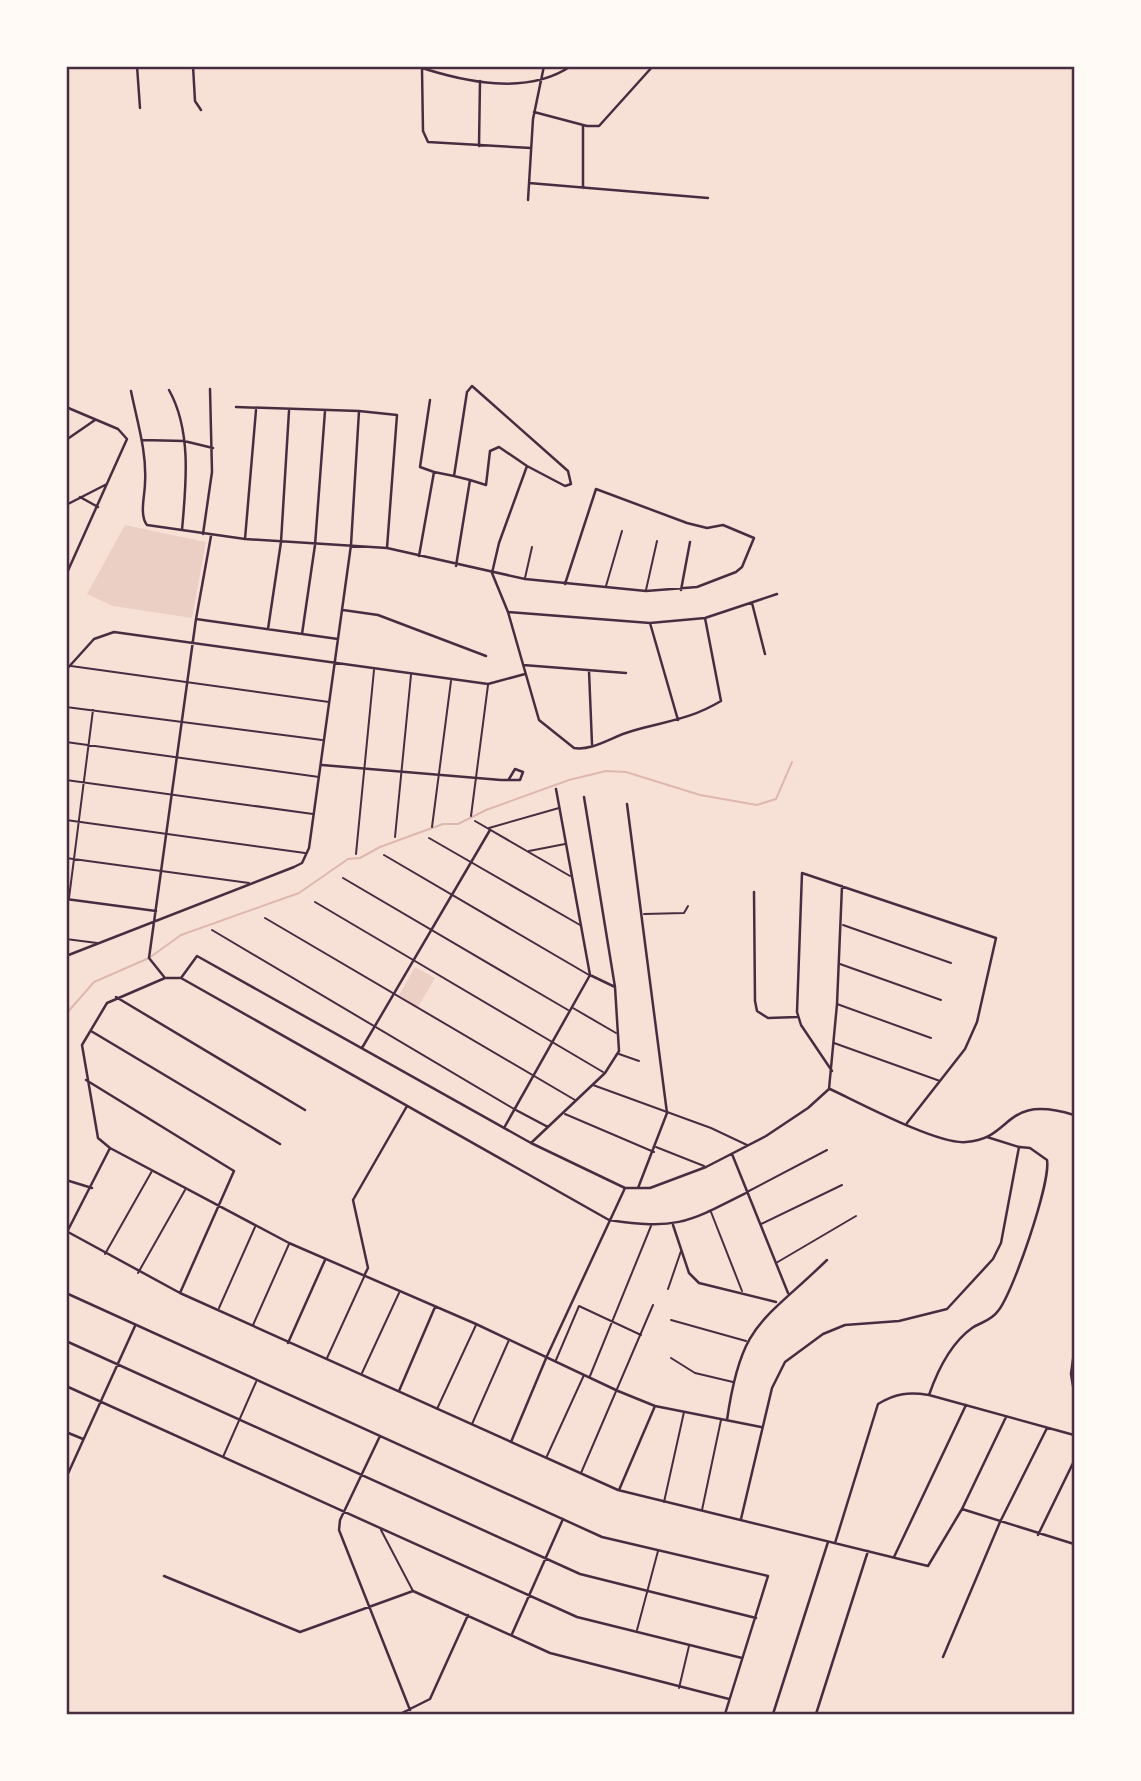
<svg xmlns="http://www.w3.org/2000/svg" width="1141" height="1781" viewBox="0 0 1141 1781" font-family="Barlow,sans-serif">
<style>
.green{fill:#ebcfc5}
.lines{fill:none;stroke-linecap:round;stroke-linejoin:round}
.stream{stroke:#dcb8b0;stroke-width:2}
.service{stroke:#4a2c40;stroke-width:2}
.minor{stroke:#4a2c40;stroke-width:2.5}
.neatline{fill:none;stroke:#4a2c40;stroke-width:2.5}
</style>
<rect width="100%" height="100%" fill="#f7e1d7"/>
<!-- green -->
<path class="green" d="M125,525L206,542L192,618L113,606L87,594Z
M415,967L435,978L418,1007L399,995Z"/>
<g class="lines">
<!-- stream -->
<path class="stream" d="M66,1014L94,982L149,958L181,935L299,893L348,859L360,858L380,847L443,824H458L486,810L569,780L606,771L626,772L700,795L757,805L776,799L792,762
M66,1149V1166"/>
<!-- service -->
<path class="service" d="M525,578L532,547
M606,586L622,531
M646,590L657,541
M71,666L329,702
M66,707L322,740
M66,742L319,777
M66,780L313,814
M471,816L488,685
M66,820L305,853
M475,821L570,876
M432,827L451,681
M489,828L559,808
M395,837L411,675
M429,838L580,925
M529,851L565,844
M356,854L374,670
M384,855L589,975
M66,858L249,883
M343,878L568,1010
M69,898L93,710
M315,902L603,1072
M644,914L684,913L688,906
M265,918L575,1100
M843,925L951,963
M212,930L514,1109
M66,939L97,943
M840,964L941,1000
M837,1004L931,1038
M573,1008L616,1033
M834,1043L940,1081
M619,1054L639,1061
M593,1085L711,1128L747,1145
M565,1114L654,1152
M656,1147L704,1166
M747,1192L827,1150
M711,1212L742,1291
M761,1224L842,1185
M105,1254L152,1171
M776,1263L856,1216
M138,1273L185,1190
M668,1289L681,1251
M219,1308L255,1227
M671,1320L746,1341
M253,1325L289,1244
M327,1358L364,1277
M671,1358L695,1373L733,1382
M556,1360L579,1306L641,1335
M362,1373L399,1293
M590,1376L651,1226
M437,1409L476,1325
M472,1424L509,1340
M547,1456L584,1375
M223,1457L256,1382
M581,1473L653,1305
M664,1502L684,1412
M702,1510L721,1420
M381,1530L413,1591
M637,1630L658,1551
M679,1688L689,1646"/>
<!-- minor -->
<path class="minor" d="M137,66L140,108
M193,66L195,101L201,110
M416,66C464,82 527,96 571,66
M422,69L423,131L428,142L531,148
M534,112L587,126H599L653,66
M583,125V188
M479,146L480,81
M529,183L708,198
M528,200L533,119L544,66
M169,390C192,431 186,485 182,530
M131,391C137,421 147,452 145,483C145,495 139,515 147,525L245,539L387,548L525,579L646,591L697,587L736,572L742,567L754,538L723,525L707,528L687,523L596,489L565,584
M66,407L118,429L127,439L66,575
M236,407L359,411L397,415L387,548
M66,440L95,420
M142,440L184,441L213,448
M434,472L454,476L467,392L472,386L568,471L571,484L565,486L527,466
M454,476L470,480
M80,497L98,507
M66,505L107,484
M203,534L212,472L210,389
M245,539L256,410
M419,556L434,472L420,467L430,400
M456,566L470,480L486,485L490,451L499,447L527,466L499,543L492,573L508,612L539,720L574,748C593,751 613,736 632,731C666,721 689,720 721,701L705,618
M681,590L690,542
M752,603L765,654
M343,610L378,615L486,656
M508,612L650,623L705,618L777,594
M196,619L338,639
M650,623L678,720
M268,629L281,542L289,411
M302,634L315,545L325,411
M523,665L626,673
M66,670L94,639L114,632L488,684L525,674
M589,671L592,744
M322,765L501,780H520L523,772L515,769L509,779
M627,804L667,1113L638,1188
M754,892L755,1001L757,1011L768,1018L797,1017
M66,899L156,911
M66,956L294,867L302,863L309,848L351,545L359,411
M590,975L615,987
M165,978L149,958L196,619L211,536
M181,978H165L107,1003L82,1045L98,1138L110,1148L289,1243L476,1324L618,1391L655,1406L761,1427
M181,978L197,956L531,1143L625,1188H650L706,1167L766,1136L808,1108L829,1089
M181,978L609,1220C676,1230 687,1223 746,1193
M116,997L305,1110
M91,1031L280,1144
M362,1048L490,830
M832,1071L801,1025L797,1012L802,873L996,938L977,1022L965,1049L907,1123
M86,1080L234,1171L180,1293
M829,1089L837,1004L842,886
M830,1089C858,1102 938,1145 966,1142C1014,1139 1002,1093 1074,1115
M514,1109L548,1127
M504,1128L590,975L556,789
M531,1143L605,1073L619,1051L615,987L584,797
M732,1154L788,1293
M66,1180L92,1188
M673,1225L689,1273L699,1283L776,1302
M68,1232L180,1293L618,1490L928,1566L962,1509L1006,1417
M66,1234L110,1148
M364,1276L368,1268L353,1200L407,1106
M66,1293L602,1537L768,1576L725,1714
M66,1341L580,1574L756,1618
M288,1343L325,1260
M1074,1352L1071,1374L1074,1392
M66,1386L577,1617L742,1658
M399,1391L435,1307
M929,1395C937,1372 951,1343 972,1328C981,1322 991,1321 998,1311C1013,1293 1051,1182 1047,1160L1030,1148L1020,1147
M727,1420C741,1322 761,1324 827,1260
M66,1432L83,1439
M380,1436L340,1520L339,1530L410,1710
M511,1442L547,1356L625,1188
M66,1478L135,1326
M619,1490L655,1406
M962,1509L1074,1544
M741,1519L772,1388L785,1362L823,1334L845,1325L899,1321L947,1309L993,1259L1001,1243L1019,1147L987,1137
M1038,1535L1074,1461
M835,1543L878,1404C896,1393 909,1392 929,1395L1074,1435
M894,1557L966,1405
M164,1576L300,1632L413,1591L550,1653L729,1699
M512,1634L563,1519
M943,1657L1000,1522L1047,1428
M400,1714L430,1699L468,1615
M773,1714L828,1542
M816,1714L868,1551"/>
</g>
<!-- border -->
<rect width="1141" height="1781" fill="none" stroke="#fffaf5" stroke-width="136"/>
<rect x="68" y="68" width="1005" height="1645" class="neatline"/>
</svg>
